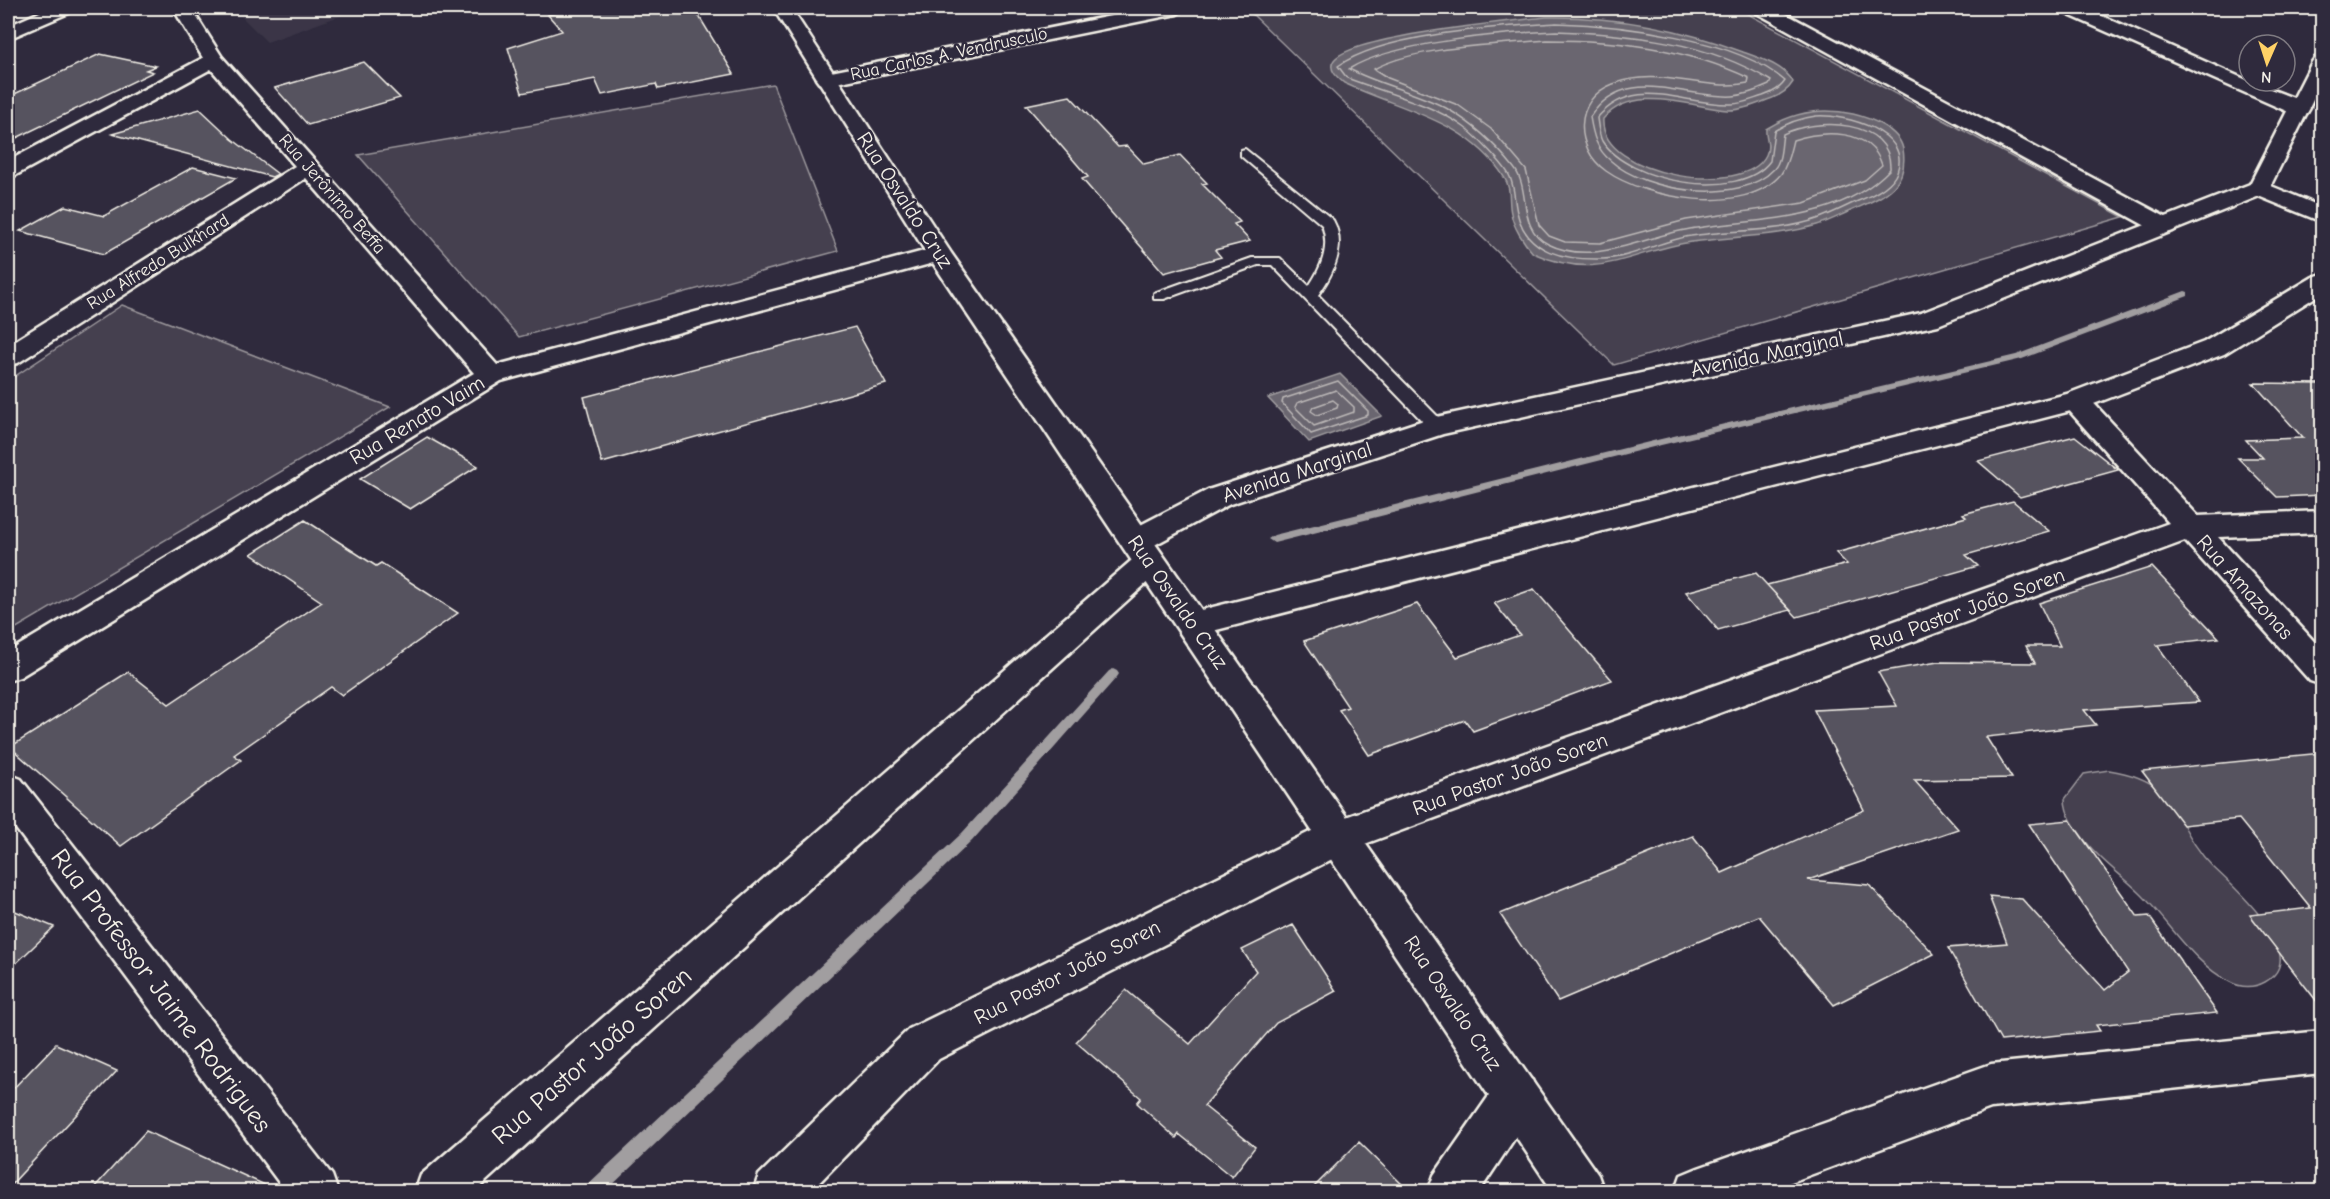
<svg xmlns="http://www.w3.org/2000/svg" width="2330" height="1199" viewBox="0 0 2330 1199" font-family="'Comic Neue',sans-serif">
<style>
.built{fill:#3b3647}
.green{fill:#454050;stroke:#9c989c;stroke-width:1.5}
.water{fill:#6a6670;stroke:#a19ea0;stroke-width:1.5}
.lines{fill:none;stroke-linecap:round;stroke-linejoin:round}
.shore{stroke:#bdb9b8;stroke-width:1.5}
.stream{fill:#a19ea0;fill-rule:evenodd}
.building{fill:#56525f;stroke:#f4f1e8;stroke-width:1.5}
.service-casing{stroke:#f4f1e8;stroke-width:4}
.minor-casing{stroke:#f4f1e8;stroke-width:5}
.tertiary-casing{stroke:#f4f1e8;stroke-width:5}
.trunk-casing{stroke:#f4f1e8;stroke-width:5}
.service{fill:#2f2a3d;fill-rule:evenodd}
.minor{fill:#2f2a3d;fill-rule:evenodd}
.tertiary{fill:#2f2a3d;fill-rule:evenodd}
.trunk{fill:#2f2a3d;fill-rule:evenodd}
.labels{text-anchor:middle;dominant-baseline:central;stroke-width:5;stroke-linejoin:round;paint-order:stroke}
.far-street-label{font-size:18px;fill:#f4f1e8;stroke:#2f2a3d}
.street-label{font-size:21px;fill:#f4f1e8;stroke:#2f2a3d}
.near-street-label{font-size:26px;fill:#f4f1e8;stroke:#2f2a3d}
</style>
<rect width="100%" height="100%" fill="#2f2a3d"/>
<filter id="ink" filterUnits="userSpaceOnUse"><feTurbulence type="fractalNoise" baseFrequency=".0167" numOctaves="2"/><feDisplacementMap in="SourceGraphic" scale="12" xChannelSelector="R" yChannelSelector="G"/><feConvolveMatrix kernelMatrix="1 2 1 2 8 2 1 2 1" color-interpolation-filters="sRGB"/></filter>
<g filter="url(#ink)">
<!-- built -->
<path class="built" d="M233,8H362L267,42Z"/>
<!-- green -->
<path class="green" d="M1246,8H1737L2123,217L1614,365Z
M773,84L838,251L519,337L358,155Z
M122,305L390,407L8,633V381Z
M2109,770C2186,782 2169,823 2213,867C2234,887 2313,956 2265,982C2254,988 2241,988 2230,982C2192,963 2170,922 2140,893C2123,876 2102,862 2087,843C2077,830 2065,815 2065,799L2084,774Z"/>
<!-- water -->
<path class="water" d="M1546,17C1614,16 1680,28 1743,52C1760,58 1785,66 1793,82C1787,92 1777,97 1767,100C1755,105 1740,111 1727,110C1688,106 1633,84 1603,119C1599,176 1745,199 1766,155C1771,144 1765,138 1766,129C1793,112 1822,107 1853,114C1870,118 1899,129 1903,149C1909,187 1884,196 1855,209C1842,214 1831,221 1817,225C1777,237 1733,236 1692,242C1629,251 1601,283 1533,253C1524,243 1513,227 1511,213C1508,201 1512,189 1504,177C1468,120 1401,110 1344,83C1338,78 1327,69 1334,60C1352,36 1511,21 1546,17Z
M1340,374L1382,416L1309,442L1268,398Z"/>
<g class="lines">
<!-- shore -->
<path class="shore" d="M1556,23C1620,25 1736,38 1785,81C1780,89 1772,93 1763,96C1753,99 1742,104 1732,104C1683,106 1636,73 1597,118C1598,125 1599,135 1602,141C1627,182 1739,203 1770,161L1774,131C1787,123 1801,118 1816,116C1844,114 1912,131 1897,172C1892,186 1871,196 1858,201C1844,207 1831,214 1817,219C1777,233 1731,229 1691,236C1662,240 1632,258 1603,259C1566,260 1526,254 1517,212C1514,200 1515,189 1510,177C1505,165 1475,135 1464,127C1431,103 1385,93 1347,78L1338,66C1384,33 1499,27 1556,23Z
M1556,31C1630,34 1707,41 1771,81L1769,85C1758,90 1746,95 1733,96C1683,99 1625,63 1590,117C1593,135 1596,149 1611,161C1645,192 1740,206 1774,169C1782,160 1781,145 1783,134C1816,118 1892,118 1890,169C1839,223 1758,218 1690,229C1644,236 1594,267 1548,244C1517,229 1531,189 1514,168C1496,145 1472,123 1446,108C1416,92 1380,85 1349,69C1391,42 1504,33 1556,31Z
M1547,40C1617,40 1685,48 1749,78L1748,83C1703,92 1661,66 1613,84C1573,99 1574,148 1606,171C1645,199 1746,217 1781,174C1788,164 1790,152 1793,140C1824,130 1870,128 1882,165L1865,180L1804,203L1686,220L1600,243L1565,242L1549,236L1539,225L1526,170L1491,129L1458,105L1388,78L1374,69C1416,46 1498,45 1547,40Z
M1338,381L1368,411V415L1311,434L1282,403L1283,399Z
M1336,390L1354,407V412L1314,426L1295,407L1297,403Z
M1333,400L1338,404L1337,408L1317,415L1311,411L1313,407Z"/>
<!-- stream -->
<path class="stream" d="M2185,291L2188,292V296L2022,359L1661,445L1274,543L1268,539L1274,535L1661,439L2016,355Z
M1113,669L1117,671L1119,674L1117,677L972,841L605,1192H584L586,1186L962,833L1109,671Z"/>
</g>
<!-- building -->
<path class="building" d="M578,8H694L734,74L658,89L656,84L602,95L595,79L522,93L508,48L562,31L548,15Z
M100,54L156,66L146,70L153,72L8,142V97Z
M364,62L400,98L308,125L275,88Z
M1070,96L1118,147L1127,146L1144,164L1180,155L1207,183L1202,184L1240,222L1234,224L1250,241L1215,250L1221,257L1164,273L1082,179L1088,177L1026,105Z
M200,109L232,139L278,174L272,177L112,134Z
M193,167L236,178L104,254L20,231L65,206L104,216Z
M855,327L886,384L602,463L584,397Z
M2253,383L2322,384V495L2277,497L2238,458H2263L2246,440L2303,438Z
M2075,436L2118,470L2020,497L1978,461Z
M427,437L478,466L410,509L360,479Z
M2013,501L2049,531L1966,555L1978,566L1797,617L1767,585L1847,564L1836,553L1966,517L1963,514Z
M305,520L376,566L381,563L458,613L342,695L331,687L234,755L241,760L121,846L10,747L128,672L169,704L322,602L251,554Z
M2152,567L2219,638L2157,645L2199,702L2084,710L2096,725L1986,737L2012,778L1914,780L1958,829L1808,880L1869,885L1934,954L1834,1005L1759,916L1558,1001L1500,914L1693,836L1722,873L1864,810L1814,710L1897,706L1878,672L1938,662L2035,663L2026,646H2060L2039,603Z
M1756,573L1790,610L1718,630L1686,592Z
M1534,589L1612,680L1473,731L1465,720L1369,755L1339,710L1348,707L1304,641L1417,604L1457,657L1520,635L1494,603Z
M2322,753V1008L2250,915L2311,908L2239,819L2183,825L2142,771Z
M2070,820L2138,917L2149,916L2217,1013L2096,1025L2100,1031L2001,1041L1948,948L2007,943L1989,896L2022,899L2105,990L2128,972L2029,824Z
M8,908L54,927L8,971Z
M1293,925L1336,991L1276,1023L1204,1106L1255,1147L1232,1177L1179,1134L1176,1138L1137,1103L1141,1098L1076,1042L1126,990L1190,1044L1256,971L1242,950Z
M56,1044L117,1071L8,1188V1094Z
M146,1131L278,1191H91Z
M1359,1142L1409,1191H1310Z"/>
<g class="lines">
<defs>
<path id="service" d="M1245,149L1333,220C1347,246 1334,273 1318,295L1443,422L1445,426L1443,430H1431L1272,265H1258L1164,299H1154V293L1252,258H1280L1309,286C1322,267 1330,247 1322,225L1241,156V150Z"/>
<path id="minor" d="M49,8H73L71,12L8,39V26Z
M173,8H191L222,57L497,365L939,247L948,249L951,254L948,259L501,381L20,677L8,681V652L474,373L306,178L18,363L8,365V345L295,166L211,69L16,175L8,177V161L203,58Z
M1151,8H1186L1177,14L826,85L819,83L816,79L819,75L826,73Z
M1753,8H1775L2173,221L2176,226L2173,231L2164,233L2155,231L1755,12Z
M2060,8H2084L2249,81L2307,103L2310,108L2307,113H2291L2062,12Z
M2259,181L2322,207V222L2251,193L2247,188L2251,183Z
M2076,392L2086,395L2198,516L2322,511V533L2218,537L2322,650V685L2310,681L2185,541L1354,848L939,1059L810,1192H753L759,1175L909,1029L1326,824L2169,523L2066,407L2062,401L2066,395Z
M1150,551L1161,554L1166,562L1161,570L474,1192H415L421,1175L1139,554Z
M8,774L21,779L332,1175L338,1192H286L8,818Z
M2322,1031V1073L1991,1108L1764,1192H1675L1681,1175L1698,1168L1991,1064Z
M1516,1074L1532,1080L1538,1096L1532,1112L1479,1192H1428L1434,1175L1500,1080Z"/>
<path id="tertiary" d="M2322,56V82L2267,193L1938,325L1443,434L1230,504L1147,549L1136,552L1125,549L1120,541L1125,533L1208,490L1427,419L1921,313L2250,184L2312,62L2315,58Z
M2322,274V293L2224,354L2086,407L1193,636L1181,633L1176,624L1181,615L1193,612L2067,394L2204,342L2313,277Z"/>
<path id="trunk" d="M773,8H791L951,253L1598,1175L1604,1192H1553L927,254Z"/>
</defs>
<!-- service casing -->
<use href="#service" class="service-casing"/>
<!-- minor casing -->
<use href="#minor" class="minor-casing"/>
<!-- tertiary casing -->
<use href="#tertiary" class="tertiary-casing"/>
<!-- trunk casing -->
<use href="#trunk" class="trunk-casing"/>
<!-- service -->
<use href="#service" class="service"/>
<!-- minor -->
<use href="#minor" class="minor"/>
<!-- tertiary -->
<use href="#tertiary" class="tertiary"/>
<!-- trunk -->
<use href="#trunk" class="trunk"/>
</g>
</g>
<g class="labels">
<!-- far-street labels -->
<g class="far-street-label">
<text transform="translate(949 54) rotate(-12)">Rua Carlos A. Vendrusculo</text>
<text transform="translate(332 194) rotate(49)">Rua Jerônimo Beffa</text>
<text transform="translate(158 262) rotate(-32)">Rua Alfredo Bulkhard</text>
</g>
<!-- street labels -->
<g class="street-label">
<text transform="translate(905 200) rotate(57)">Rua Osvaldo Cruz</text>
<text transform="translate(1767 354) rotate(-12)">Avenida Marginal</text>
<text transform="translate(417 420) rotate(-31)">Rua Renato Vaim</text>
<text transform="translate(1297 472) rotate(-18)">Avenida Marginal</text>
<text transform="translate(2245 587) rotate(48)">Rua Amazonas</text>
<text transform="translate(1178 602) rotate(55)">Rua Osvaldo Cruz</text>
<text transform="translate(1967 609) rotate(-20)">Rua Pastor João Soren</text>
<text transform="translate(1510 774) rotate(-20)">Rua Pastor João Soren</text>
<text transform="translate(1067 972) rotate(-27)">Rua Pastor João Soren</text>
<text transform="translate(1453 1003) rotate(56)">Rua Osvaldo Cruz</text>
</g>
<!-- near-street labels -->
<g class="near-street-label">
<text transform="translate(161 991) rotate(53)">Rua Professor Jaime Rodrigues</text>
<text transform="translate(592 1056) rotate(-41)">Rua Pastor João Soren</text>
</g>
</g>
<!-- margin -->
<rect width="2330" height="1199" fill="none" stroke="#2f2a3d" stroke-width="30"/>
<rect x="15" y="15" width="2300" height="1169" fill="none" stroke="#f4f1e8" stroke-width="2" filter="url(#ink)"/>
<!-- north arrow -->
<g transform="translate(2267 63) rotate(183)"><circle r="28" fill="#2f2a3d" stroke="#7e7a81" stroke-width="1.5"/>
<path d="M0-4.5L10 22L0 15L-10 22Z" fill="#ffd166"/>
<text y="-9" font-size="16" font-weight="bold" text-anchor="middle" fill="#f4f1e8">N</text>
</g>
</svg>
